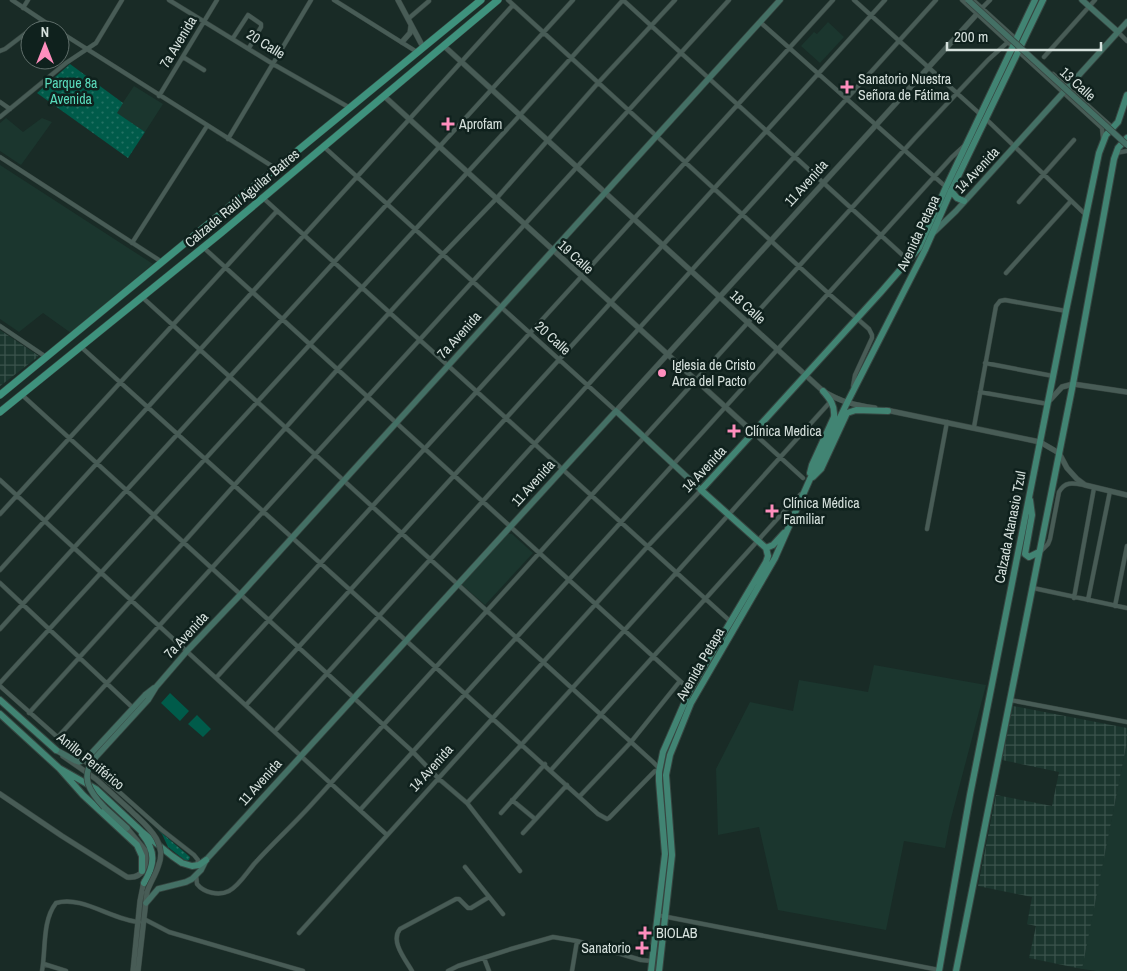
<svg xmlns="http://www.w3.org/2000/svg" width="1127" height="971" viewBox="0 0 1127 971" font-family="'Archivo Narrow',sans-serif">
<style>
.built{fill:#1b362e}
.industrial{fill:url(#industrial-grid)}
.green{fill:url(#green-dots)}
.pitch{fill:#005b4a}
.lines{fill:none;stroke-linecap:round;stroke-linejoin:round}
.minor-casing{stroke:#364540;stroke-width:5}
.tertiary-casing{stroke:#364540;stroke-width:6}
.secondary-casing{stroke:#364540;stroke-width:7}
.primary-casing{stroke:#364540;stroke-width:8}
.trunk-casing{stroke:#364540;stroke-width:8}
.minor{stroke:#485c56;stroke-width:4}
.tertiary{stroke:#485c56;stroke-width:5}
.secondary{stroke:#447065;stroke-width:5.5}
.primary{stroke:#418473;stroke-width:6}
.trunk{stroke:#3e927d;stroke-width:7}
.tertiary-bridge-casing{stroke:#364540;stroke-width:6;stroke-linecap:butt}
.secondary-bridge-casing{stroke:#364540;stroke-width:7;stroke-linecap:butt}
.tertiary-bridge{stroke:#485c56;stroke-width:5}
.secondary-bridge{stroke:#447065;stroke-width:5.5}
.poi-dot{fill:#fe8ebd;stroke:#0f211d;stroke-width:2}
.labels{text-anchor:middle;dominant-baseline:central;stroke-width:5;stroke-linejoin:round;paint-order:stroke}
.street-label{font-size:14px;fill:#d6e1dd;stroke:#0f211d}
.poi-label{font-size:14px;fill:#d6e1dd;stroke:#0f211d;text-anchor:start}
.park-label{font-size:14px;fill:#59dabb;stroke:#0f211d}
</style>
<defs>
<pattern id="industrial-grid" width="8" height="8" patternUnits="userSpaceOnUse" patternTransform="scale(1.25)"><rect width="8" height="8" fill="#1b362e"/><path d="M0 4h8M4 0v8" fill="none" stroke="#3b534c"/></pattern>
<pattern id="green-dots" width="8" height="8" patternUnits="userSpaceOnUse" patternTransform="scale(1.25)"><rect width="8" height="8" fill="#005b4a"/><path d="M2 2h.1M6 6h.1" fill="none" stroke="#247264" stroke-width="1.8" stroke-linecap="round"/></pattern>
</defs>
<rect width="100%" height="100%" fill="#192b26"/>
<!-- built -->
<path class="built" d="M828,22L844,37L820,63L801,46L814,32L817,34Z
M134,86L163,104L145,132L116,113Z
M6,118L23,132L42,118L52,122L21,165L0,151V123Z
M0,165L153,264L71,333L43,313L19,332L0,319Z
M507,534H512L533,553L485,605L461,584Z
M874,665L986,685L950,822L945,848L904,841L886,930L778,910L759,827L718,835L716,769L750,702L793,711L799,680L868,692Z
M1127,742V971H1096L1082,969V967Z"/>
<!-- industrial -->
<path class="industrial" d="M0,330L39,356L0,386Z
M1013,706L1127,728V742L1082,969L1029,958L1036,926L1027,924L1032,897L978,886L996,795L1052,806L1059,772L1002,760Z"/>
<!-- green -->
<path class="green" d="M70,64L123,103L117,113L145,132L128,158L37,93Z
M157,829L190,857L189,860L186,861L168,847L162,834Z"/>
<!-- pitch -->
<path class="pitch" d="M170,693L189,711L180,721L161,703Z
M197,715L211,729L203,737L188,724Z"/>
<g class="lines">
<defs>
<path id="minor" d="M12,0L57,30
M169,0L273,64L350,108
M334,0L417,52
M508,0L828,293L869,329L872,335V338L855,375L853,386
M623,0L908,260
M854,0L980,114
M962,0L1010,44
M973,0L1016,39
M23,8L28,0
M982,8L990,0
M408,19L429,1
M760,22L946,187
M30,30L43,21
M60,32L275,168
M1118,32L1127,41
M233,38L248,15L261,24V27L249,48
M0,51L5,49L30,30
M1019,52L1102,128L1103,138
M183,57L204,70
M1044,57L1095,0
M1053,74L1113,128
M159,96L217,0
M0,102L10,109
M0,117L66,63L96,43L122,0
M986,119L1085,214
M228,139L311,0
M323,146L616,411
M1116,153L1127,151
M0,157L162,262
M262,197L731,622
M1019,202L1074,140
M132,243L207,126
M204,248L690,690
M1006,273L1071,201
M142,297L653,762L659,768
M0,326L46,357
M80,346L598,814L607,819L609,818L651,775L655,771L659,772
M985,363L1053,376
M980,392L1048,404
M21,394L412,751L439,779L467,803L520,871
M974,427L996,306L1000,301L1005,300L1066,311
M759,438L803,478
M0,480L387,835
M0,514L277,211
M927,529L947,422
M1041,551L1048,544L1050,539L1059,492C1065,481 1073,483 1084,485
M0,570L513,5
M0,583L133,708
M1033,588L1127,608
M1074,598L1094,488
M1088,600L1110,491
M1115,606L1127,546
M0,629L573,0
M216,678L833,0
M0,683L520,115L623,0
M0,686L162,830L194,855L198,860L197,866
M1010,700L1127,722
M246,705L885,0
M29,713L183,543L337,370L443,254L496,199L598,83L675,0
M275,731L936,0
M57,738L729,0
M551,770L779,517L801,494
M580,796L631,742L680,681
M512,800L535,819
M467,803L522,744L831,401
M360,810L952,157L964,146
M501,813L545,764
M523,833L567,785
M465,867L503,914
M196,875L197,884C204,893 219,896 229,891C239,886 247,872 255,863C273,843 293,825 311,805L915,138L988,60L1008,42
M657,915L939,970
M144,919L169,932L303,971
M299,933L648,546L701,490
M484,958L489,971
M44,964L66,971
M42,971C46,949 42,921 56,903C82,895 112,920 139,922
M412,971C405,959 390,941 400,929L456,899H459L468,908H471L489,897
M448,971L458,966L511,949L553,937L577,941L641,960L652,961
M572,971L577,941"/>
<path id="tertiary" d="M398,0L423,47
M402,42L410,33L411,26
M444,46L823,391C841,402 854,405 875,408
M384,96L754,433
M1050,400L1062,387L1073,384L1127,392
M886,410L1040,442L1059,453L1067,468L1077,479L1085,485L1127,495
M616,411L977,14
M63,756L96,779L129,809
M0,794L62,836L127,877C144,879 148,864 145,850L127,828
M133,971L140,901L144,881
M138,971L147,892"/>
<path id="secondary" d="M1082,0L1118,32
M932,234L956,211L1127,22
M56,750L76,761L79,762L86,759L145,695L154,688
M95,758L148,700L156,687L187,651L240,595L780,0
M104,807L127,828
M146,903L158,889L186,882L192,879L201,870L206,860L616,411L701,490"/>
<path id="primary" d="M951,191L957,198L964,201
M810,473L812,465L834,417C835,405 830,399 823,391
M813,477L821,469L847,413L856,410L888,411
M1030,500L1032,515L1025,554L1029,557L1039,552
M766,548L701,490L881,292L919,248L946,187L1035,0
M766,548L773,545L784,533
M0,700L56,750
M0,714L59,768L96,789L141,831L172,856L182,863L192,866L199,865L206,860
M60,769L83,795L137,845L142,856V871
M142,834C156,851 155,865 144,883
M651,971L665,854L659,781V772L663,752L690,690L766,562L768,556L766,548
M659,971L672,855L666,775L670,755L691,703L775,558L810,479L847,403L925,250L951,191L1043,0
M939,971L970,795L1066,311L1099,153L1106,135L1118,122L1127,95
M956,971L1073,384L1114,159L1118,148L1127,138"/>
<path id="trunk" d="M0,395L481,0
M0,412L221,233L498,0"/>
</defs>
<!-- minor casing -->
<use href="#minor" class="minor-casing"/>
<!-- tertiary casing -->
<use href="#tertiary" class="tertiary-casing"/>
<!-- secondary casing -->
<use href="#secondary" class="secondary-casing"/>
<!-- primary casing -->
<use href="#primary" class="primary-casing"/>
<!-- trunk casing -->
<use href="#trunk" class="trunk-casing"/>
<!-- minor -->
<use href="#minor" class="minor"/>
<!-- tertiary -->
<use href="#tertiary" class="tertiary"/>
<!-- secondary -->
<use href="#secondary" class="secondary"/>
<!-- primary -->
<use href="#primary" class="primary"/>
<!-- trunk -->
<use href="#trunk" class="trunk"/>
<defs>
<path id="tertiary-bridge" d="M129,809C145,825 169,841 158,867C155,876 150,883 147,892"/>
<path id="secondary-bridge" d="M968,0L1127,145
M95,758C79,777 90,792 104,807"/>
</defs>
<!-- tertiary-bridge casing -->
<use href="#tertiary-bridge" class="tertiary-bridge-casing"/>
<!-- secondary-bridge casing -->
<use href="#secondary-bridge" class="secondary-bridge-casing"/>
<!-- tertiary-bridge -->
<use href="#tertiary-bridge" class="tertiary-bridge"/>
<!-- secondary-bridge -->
<use href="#secondary-bridge" class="secondary-bridge"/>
</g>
<!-- markers -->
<g class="poi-dot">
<path d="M844.5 79.5h5v5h5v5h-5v5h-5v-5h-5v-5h5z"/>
<path d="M445.5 116.5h5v5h5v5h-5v5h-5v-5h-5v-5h5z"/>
<circle cx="662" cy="373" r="5"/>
<path d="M731.5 423.5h5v5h5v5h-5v5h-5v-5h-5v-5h5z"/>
<path d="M769.5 503.5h5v5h5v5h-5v5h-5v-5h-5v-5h5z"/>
<path d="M642.5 925.5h5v5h5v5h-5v5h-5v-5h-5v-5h5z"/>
<path d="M639.5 940.5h5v5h5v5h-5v5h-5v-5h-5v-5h5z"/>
</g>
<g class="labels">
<!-- street labels -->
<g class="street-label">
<text transform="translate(178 42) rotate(-59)">7a Avenida</text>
<text transform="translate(266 44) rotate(32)">20 Calle</text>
<text transform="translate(1078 84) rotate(42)">13 Calle</text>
<text transform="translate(977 170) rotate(-47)">14 Avenida</text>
<text transform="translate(806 183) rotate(-48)">11 Avenida</text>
<text transform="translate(242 198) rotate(-40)">Calzada Raúl Aguilar Batres</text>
<text transform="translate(918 233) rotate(-65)">Avenida Petapa</text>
<text transform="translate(576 257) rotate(42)">19 Calle</text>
<text transform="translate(748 307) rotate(42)">18 Calle</text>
<text transform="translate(459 335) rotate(-48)">7a Avenida</text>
<text transform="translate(553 338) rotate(42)">20 Calle</text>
<text transform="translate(704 469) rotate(-47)">14 Avenida</text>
<text transform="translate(533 483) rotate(-48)">11 Avenida</text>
<text transform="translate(1010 527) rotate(-79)">Calzada Atanasio Tzul</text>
<text transform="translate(186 635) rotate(-47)">7a Avenida</text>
<text transform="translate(700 664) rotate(-60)">Avenida Petapa</text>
<text transform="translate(91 761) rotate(39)">Anillo Periférico</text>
<text transform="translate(431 768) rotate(-48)">14 Avenida</text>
<text transform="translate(260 782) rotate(-48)">11 Avenida</text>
</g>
<!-- poi labels -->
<g class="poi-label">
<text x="858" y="79">Sanatorio Nuestra<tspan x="858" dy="16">Señora de Fátima</tspan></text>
<text x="459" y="124">Aprofam</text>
<text x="672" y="365">Iglesia de Cristo<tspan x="672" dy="16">Arca del Pacto</tspan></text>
<text x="745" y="431">Clínica Medica</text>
<text x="783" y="503">Clínica Médica<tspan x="783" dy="16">Familiar</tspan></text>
<text x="656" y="933">BIOLAB</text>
<text x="631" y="948" text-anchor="end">Sanatorio</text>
</g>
<!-- park labels -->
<g class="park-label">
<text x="71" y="83">Parque 8a<tspan x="71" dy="16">Avenida</tspan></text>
</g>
</g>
<!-- north arrow -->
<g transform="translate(45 45)"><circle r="24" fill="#0f211d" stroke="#5f6e6a"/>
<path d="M0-4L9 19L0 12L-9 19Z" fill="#fe8ebd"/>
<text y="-8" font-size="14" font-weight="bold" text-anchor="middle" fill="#d6e1dd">N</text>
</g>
<!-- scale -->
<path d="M947 42v8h154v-8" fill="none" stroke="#d6e1dd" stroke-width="2.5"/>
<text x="954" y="42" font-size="15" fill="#d6e1dd" stroke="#0f211d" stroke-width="4" paint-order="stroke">200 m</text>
</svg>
